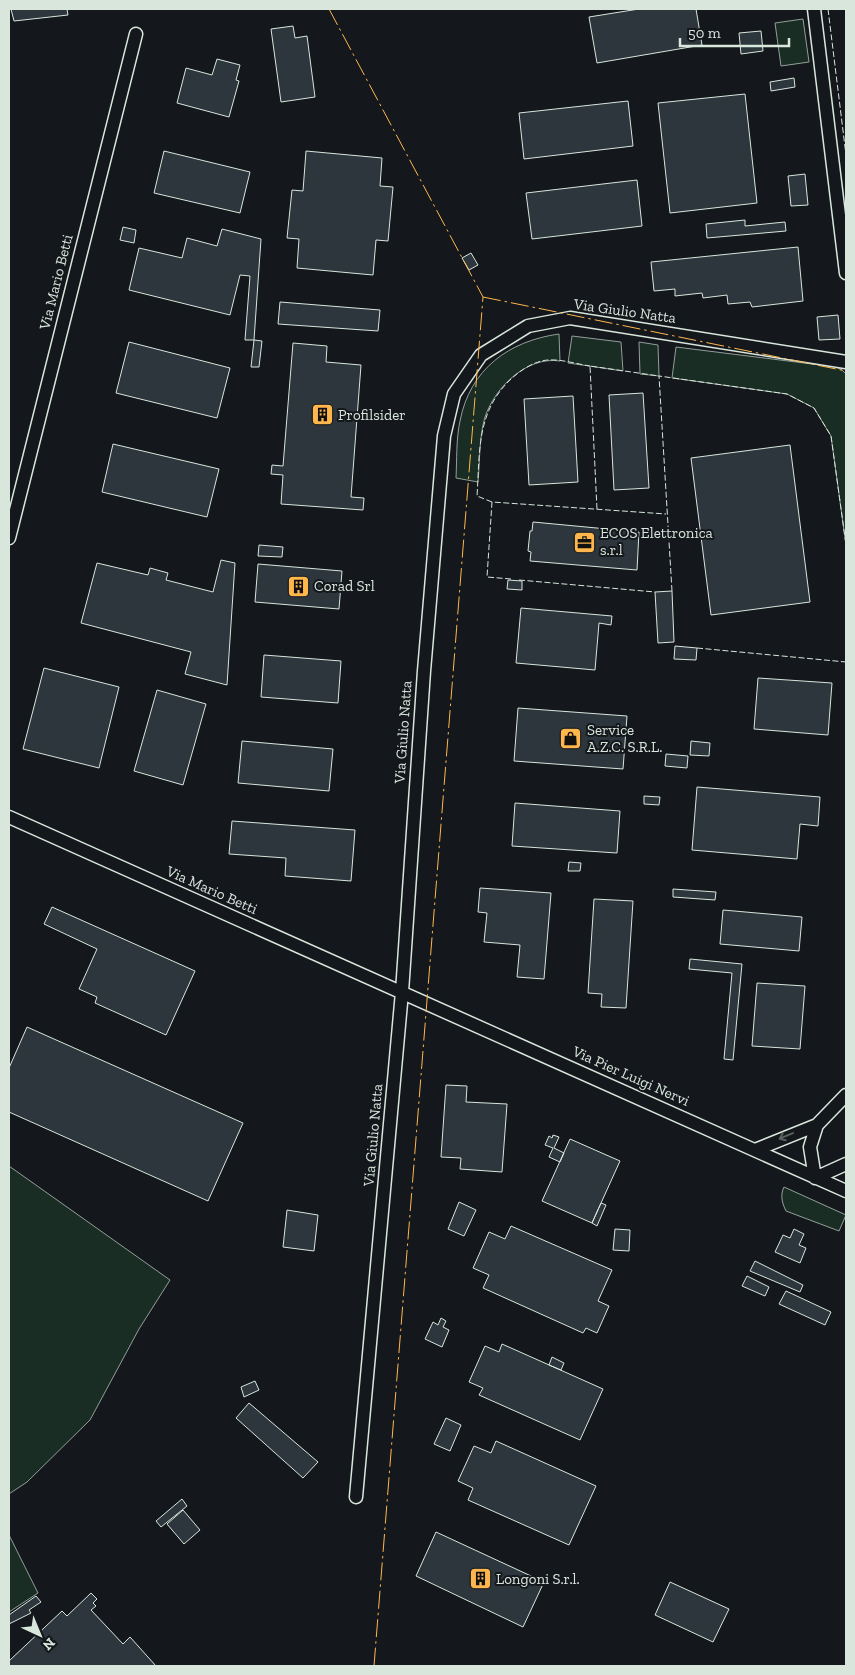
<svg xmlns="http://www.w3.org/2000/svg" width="855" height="1675" viewBox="0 0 855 1675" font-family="'Zilla Slab',serif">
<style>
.green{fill:#1a2d24;stroke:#939e99}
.building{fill:#2c363c;stroke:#d8e6dc}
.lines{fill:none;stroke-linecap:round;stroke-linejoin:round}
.street-casing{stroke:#d8e6dc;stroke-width:15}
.street{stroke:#14181c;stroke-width:12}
.fence{stroke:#d8e6dc;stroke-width:1;stroke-dasharray:6 2.5;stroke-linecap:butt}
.power{stroke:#ffb74d;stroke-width:1;stroke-dasharray:18 4 2.5 4;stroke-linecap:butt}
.oneway{stroke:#59605f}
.labels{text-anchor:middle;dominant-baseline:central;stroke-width:4;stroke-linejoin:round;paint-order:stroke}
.street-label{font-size:15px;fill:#d8e6dc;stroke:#14181c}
.poi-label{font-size:15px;fill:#d8e6dc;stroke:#14181c;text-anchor:start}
</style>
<rect width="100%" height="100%" fill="#14181c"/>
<!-- green -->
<path class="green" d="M803,19L809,62L781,66L775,23Z
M559,334L560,361C527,356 495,387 485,417C479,437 480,461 478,482L456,478C457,460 456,439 460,421C470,369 509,341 559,334Z
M572,336L621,342L623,371L568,363Z
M639,342L658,345L659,376L640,374Z
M676,347L836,367L842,370L846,374V545L831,436L814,408L787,394L672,378Z
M9,1166L170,1280L139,1329L90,1420L27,1482L9,1494Z
M784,1187L846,1215L839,1231L786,1211C782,1203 780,1195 784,1187Z
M9,1535L38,1593L9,1612Z"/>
<!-- building -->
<path class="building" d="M11,9H67L68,15L14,21Z
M639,9H696L702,45L597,63L589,17Z
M293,26L295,38L307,36L315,97L281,102L271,29Z
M761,31L763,51L741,54L739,33Z
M217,59L240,65L236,80L239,81L229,117L177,103L186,68L212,75Z
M794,78L795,87L771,91L770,82Z
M745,94L757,203L670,213L658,103Z
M628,101L633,146L524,159L519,113Z
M164,151L250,172L240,213L154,193Z
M306,151L382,158L380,186L393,187L388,241L376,240L373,275L297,268L299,239L287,238L292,190L303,191Z
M805,174L808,205L791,206L788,176Z
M637,180L642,226L532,239L526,193Z
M745,220V226L785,222L786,231L707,238L706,224Z
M123,227L136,230L134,243L120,240Z
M222,229L261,239L254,340H245L250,276L240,275L230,315L129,290L139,248L182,258L187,238L217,246Z
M798,247L803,301L752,307L750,302L728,304L727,295L703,298L702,293L675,296V289L654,291L651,262Z
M471,253L478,265L469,270L462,258Z
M280,302L380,310L378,331L278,324Z
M838,315L840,339L819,340L817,317Z
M254,340L262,341L259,367H251Z
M129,342L230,368L217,418L116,393Z
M293,343L327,346L326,362L361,365L351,497L364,498L363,510L281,504L283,475L271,474L272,465L283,466Z
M643,393L649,488L614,490L609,395Z
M573,396L578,482L529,485L524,399Z
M113,444L219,469L207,517L102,492Z
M790,445L810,602L711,615L691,458Z
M533,522L639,532L637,570L530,561L531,552L528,551L530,531H532Z
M259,545L283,547L282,557L258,556Z
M221,560L235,563L227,685L185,674L191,652L81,623L97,563L148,575L150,568L168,573L166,580L213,592Z
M258,564L342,571L339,609L255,602Z
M508,580L522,581V590L507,589Z
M672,591L674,642L658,643L655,592Z
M521,608L612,616L611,625L599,623L595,670L516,663Z
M675,646L697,648L696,660L674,659Z
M264,655L341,661L338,703L261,697Z
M44,668L119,687L99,768L23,749Z
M758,678L832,683L828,735L754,729Z
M157,690L206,704L183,785L134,771Z
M518,708L627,716L623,769L514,761Z
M242,741L333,749L329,791L238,783Z
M691,741L710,743L709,756L690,755Z
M666,754L688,756L687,768L665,766Z
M697,787L820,797L818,826L800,824L797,859L692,850Z
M644,796L660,797L659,805L644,804Z
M515,803L620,811L617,853L512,846Z
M232,821L355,830L351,881L285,876L286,858L229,854Z
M569,862L581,863L580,871H568Z
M480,888L551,893L544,979L517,977L520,945L484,942L487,913L478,912Z
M673,889L716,892L715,900L673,897Z
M594,899L633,901L626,1008L601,1007L602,994L588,993Z
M52,907L195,971L166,1035L95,1003L97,997L79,989L97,949L44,924Z
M723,910L802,917L799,951L720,944Z
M690,959L742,964L733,1060L724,1059L732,973L689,969Z
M757,983L805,986L800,1049L752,1046Z
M27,1027L243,1123L208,1201L9,1112V1068Z
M446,1085L467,1086L466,1102L507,1104L502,1172L460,1169L461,1158L441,1157Z
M553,1135L559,1137L554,1148L564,1153L560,1162L549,1157L553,1148L545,1145L549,1136L552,1138Z
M570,1139L620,1161L592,1223L542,1201Z
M459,1202L476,1210L464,1236L448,1229Z
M601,1203L606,1205L597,1226L592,1223Z
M287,1210L318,1215L314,1251L283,1247Z
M511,1226L612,1270L598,1301L609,1306L597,1333L586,1328L583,1333L483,1288L489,1275L473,1268L489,1232L505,1239Z
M615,1229L630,1230L629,1251L613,1250Z
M794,1229L804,1234L799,1245L806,1248L800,1263L775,1252L783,1235L790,1238Z
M755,1261L803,1285L800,1292L750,1271Z
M747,1276L769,1287L765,1296L742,1286Z
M786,1291L831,1312L825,1325L779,1304Z
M441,1318L446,1321L443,1327L449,1330L442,1347L425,1339L433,1322L438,1325Z
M502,1344L603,1389L580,1440L479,1395L483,1388L469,1382L485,1346L499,1352Z
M552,1357L564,1363L561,1370L549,1365Z
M255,1381L259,1390L244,1397L241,1387Z
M249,1403L318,1462L303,1478L236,1418Z
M446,1418L461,1425L450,1451L434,1444Z
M496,1441L596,1486L569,1545L468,1500L473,1488L458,1481L474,1446L491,1453Z
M182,1499L187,1506L161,1527L156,1521Z
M183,1510L200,1530L184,1544L167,1524Z
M436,1532L544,1582L523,1627L416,1576Z
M670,1582L729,1609L713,1642L655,1615Z
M91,1593L97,1599L93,1603L96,1606L91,1610L123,1644L130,1637L156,1666H9V1661L62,1611L67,1616Z
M36,1596L41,1602L29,1610L31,1613L9,1624V1615Z"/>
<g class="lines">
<defs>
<path id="street" d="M814,9L846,273
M9,538L136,34
M9,817L846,1191
M755,1150L817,1125L846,1095
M815,1178L810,1147L817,1125
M815,1178L846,1164
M356,1497L402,992L424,671L444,436L454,394L481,355L528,326L570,318L846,362"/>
</defs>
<!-- street casing -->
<use href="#street" class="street-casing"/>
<!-- street -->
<use href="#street" class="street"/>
<!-- fence -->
<path class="fence" d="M828,9L846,155
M492,502L477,496C480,452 476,412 511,379C521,370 534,361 548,360C561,359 577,364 590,366
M597,509L590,366L659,376
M511,579L487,577L492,502L666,514
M519,580L655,592
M672,591L659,376L787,394L814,408L831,436L846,545
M697,648L846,662"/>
<!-- power -->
<path class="power" d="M329,9L483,297L374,1666
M483,297L846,371"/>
</g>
<!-- one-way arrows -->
<defs><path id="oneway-shaft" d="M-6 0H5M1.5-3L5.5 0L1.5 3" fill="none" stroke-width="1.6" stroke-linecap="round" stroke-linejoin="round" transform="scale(1.25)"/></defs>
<use class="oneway" href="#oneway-shaft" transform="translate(786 1136) rotate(157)"/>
<!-- icons -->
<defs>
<symbol id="building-square" viewBox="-11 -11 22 22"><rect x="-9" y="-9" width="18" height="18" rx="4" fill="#ffb74d" stroke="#14181c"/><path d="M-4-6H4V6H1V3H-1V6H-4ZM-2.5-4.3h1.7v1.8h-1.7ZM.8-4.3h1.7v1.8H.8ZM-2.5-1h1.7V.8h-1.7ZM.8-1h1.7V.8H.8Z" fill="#111"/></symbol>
<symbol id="office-square" viewBox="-11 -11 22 22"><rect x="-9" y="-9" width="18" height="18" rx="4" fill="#ffb74d" stroke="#14181c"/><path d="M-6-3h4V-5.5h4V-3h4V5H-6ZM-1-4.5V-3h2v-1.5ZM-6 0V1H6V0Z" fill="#111"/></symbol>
<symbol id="shop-square" viewBox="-11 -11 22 22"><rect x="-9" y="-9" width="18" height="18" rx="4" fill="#ffb74d" stroke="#14181c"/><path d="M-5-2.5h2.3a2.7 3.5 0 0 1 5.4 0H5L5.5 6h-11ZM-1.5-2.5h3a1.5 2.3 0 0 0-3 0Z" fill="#111"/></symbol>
</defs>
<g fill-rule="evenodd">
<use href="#building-square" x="310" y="402" width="25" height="25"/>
<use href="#office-square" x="572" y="530" width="25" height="25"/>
<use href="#building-square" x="286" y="574" width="25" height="25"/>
<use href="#shop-square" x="558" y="726" width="25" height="25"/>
<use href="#building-square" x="468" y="1566" width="25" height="25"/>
</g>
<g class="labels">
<!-- street labels -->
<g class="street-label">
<text transform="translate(56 282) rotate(-76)">Via Mario Betti</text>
<text transform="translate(625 311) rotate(8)">Via Giulio Natta</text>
<text transform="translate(403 732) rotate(-86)">Via Giulio Natta</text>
<text transform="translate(212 890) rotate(24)">Via Mario Betti</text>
<text transform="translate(631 1076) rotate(24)">Via Pier Luigi Nervi</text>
<text transform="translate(373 1135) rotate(-85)">Via Giulio Natta</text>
</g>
<!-- poi labels -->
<g class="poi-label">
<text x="338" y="415">Profilsider</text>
<text x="600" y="533">ECOS Elettronica<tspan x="600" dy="17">s.r.l</tspan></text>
<text x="314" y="586">Corad Srl</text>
<text x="587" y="730">Service<tspan x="587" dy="17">A.Z.C. S.R.L.</tspan></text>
<text x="496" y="1579">Longoni S.r.l.</text>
</g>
</g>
<!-- border -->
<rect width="855" height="1675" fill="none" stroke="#d8e6dc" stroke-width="20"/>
<!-- north arrow -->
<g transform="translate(40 1635) rotate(136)" stroke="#14181c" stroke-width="4" paint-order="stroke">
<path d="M0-4L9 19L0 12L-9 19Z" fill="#d8e6dc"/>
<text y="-8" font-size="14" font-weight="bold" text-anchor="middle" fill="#d8e6dc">N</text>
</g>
<!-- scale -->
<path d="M680 38v8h109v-8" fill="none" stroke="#d8e6dc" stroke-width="2.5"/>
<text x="688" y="38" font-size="15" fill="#d8e6dc" stroke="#14181c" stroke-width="4" paint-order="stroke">50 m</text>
</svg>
